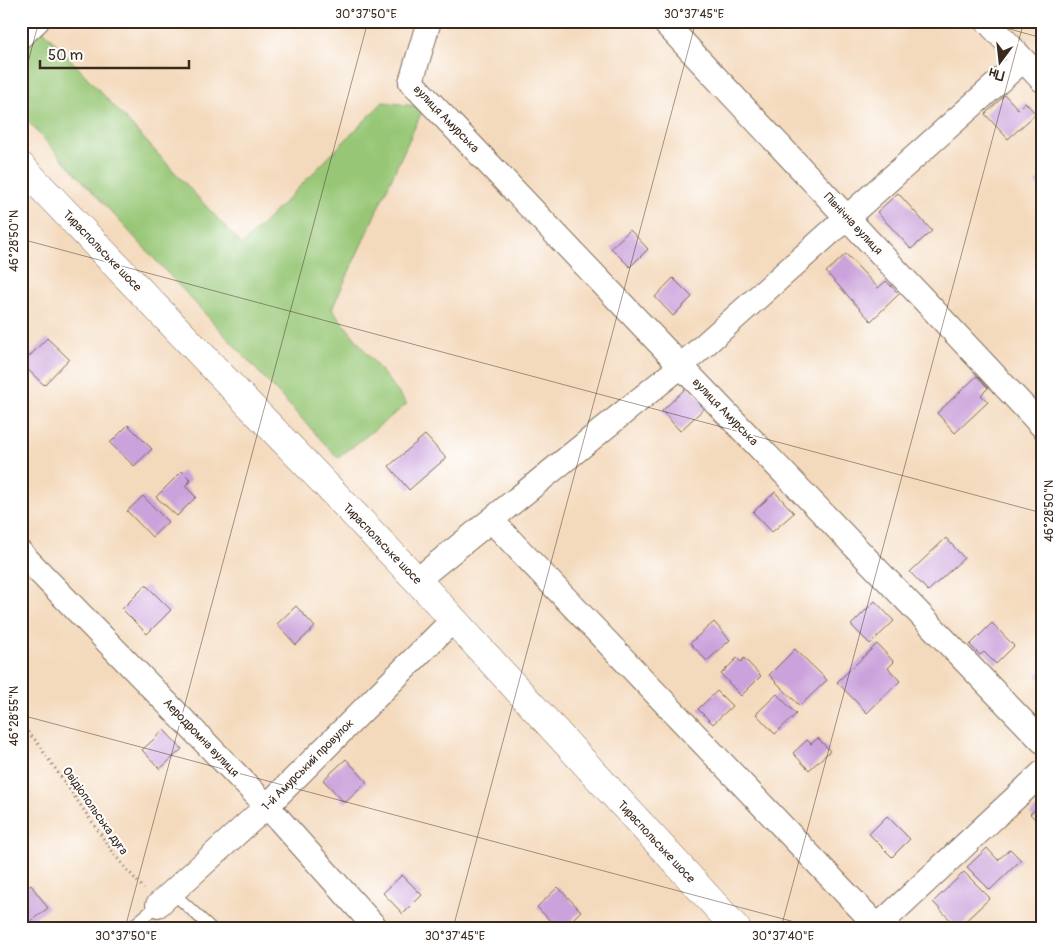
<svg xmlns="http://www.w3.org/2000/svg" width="1063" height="949" viewBox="0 0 1063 949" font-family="Pangolin,sans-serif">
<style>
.green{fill:#97c776;stroke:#69784a}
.building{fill:#cba2db}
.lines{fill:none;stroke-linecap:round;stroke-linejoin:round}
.service-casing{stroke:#7c6856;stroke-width:13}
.minor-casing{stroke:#7c6856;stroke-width:26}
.primary-casing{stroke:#7c6856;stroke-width:29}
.path{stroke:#7c6856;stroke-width:3;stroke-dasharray:1 4;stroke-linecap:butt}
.service{stroke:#fff;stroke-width:11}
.minor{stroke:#fff;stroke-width:24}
.primary{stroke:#fff;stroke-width:28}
.ticks{fill:none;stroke:#3b2a1e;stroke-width:1;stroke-opacity:0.45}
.labels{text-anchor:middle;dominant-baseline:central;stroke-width:4;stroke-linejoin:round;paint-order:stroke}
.street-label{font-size:12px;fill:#3b2a1e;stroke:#fff}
.neatline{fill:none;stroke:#3b2a1e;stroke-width:2}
.ticks-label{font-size:12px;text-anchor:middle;fill:#3b2a1e}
</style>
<rect width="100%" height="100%" fill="#fff"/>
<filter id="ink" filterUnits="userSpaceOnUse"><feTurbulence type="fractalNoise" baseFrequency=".02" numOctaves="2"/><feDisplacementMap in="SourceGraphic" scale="10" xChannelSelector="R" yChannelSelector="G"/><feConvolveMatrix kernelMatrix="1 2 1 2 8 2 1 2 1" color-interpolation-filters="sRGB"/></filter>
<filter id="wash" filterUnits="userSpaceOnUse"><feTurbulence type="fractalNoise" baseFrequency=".0096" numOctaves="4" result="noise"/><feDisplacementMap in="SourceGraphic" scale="20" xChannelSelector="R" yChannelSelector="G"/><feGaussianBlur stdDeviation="1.12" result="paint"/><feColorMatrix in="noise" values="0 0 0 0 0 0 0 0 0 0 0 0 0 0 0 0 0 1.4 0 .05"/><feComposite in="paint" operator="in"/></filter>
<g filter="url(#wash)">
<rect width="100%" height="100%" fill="#f4dabd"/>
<!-- green -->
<path class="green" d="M21,21H35L242,245L383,102L424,107L332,309L407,404L338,458L21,114Z"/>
<g id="blocks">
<!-- building -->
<path class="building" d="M1005,95L1018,109L1025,102L1036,114L1008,139L985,114Z
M1042,177V190L1035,183Z
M898,193L932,231L911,249L877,212Z
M630,230L648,249L630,267L611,248Z
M846,254L878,288L886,281L899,294L871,321L826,272Z
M673,278L692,297L673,316L655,297Z
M47,338L69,359L44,385L22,364Z
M977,376L988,388L981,395L988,402L955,433L937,413Z
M688,386L707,406L680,431L662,411Z
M128,425L152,449L134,466L110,443Z
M425,435L446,458L409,490L389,466Z
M182,471L191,480L185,486L196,497L177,516L156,497Z
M775,492L794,513L772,532L753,512Z
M143,496L168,522L152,537L127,511Z
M946,538L964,558L928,591L910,572Z
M146,585L171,610L147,634L122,609Z
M875,601L894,621L870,644L851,625Z
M296,606L315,627L296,645L277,624Z
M714,622L730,640L707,661L690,643Z
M992,623L1014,646L996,664L984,652L980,655L970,645Z
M877,644L894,662L888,668L900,681L867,713L837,682Z
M795,649L827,680L800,706L769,675Z
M737,658L741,662L744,658L761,676L741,696L721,674Z
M1042,670V681L1036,675Z
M717,691L732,706L713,724L698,709Z
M777,694L796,714L775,734L756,714Z
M164,730L182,749L160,769L142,750Z
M818,738L830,751L809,770L793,753L807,740L811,744Z
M346,759L367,782L345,803L323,780Z
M1042,803V826L1030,814Z
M887,816L910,839L892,857L869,834Z
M987,848L998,860L1010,849L1021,860L990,890L967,867Z
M964,872L990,898L958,928L933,902Z
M402,875L422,895L403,914L383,893Z
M31,885L48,908L21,928V892Z
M558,887L581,911L564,928H557L537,907Z"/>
</g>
</g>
<g filter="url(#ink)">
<use href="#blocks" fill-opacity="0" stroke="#7c6856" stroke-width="1"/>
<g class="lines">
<defs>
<path id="service" d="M172,892L211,928
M130,928L158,905"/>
<path id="minor" d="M429,21L411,82L681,366L1042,741
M663,21L1042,426
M987,21L1042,80
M21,36L37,21
M492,521L879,928
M21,553L267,806L376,928
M417,580L681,366L1023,60
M158,905L267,806L453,620
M876,928L1042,773"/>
<path id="primary" d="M21,166L417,580L736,928"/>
</defs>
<!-- service casing -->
<use href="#service" class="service-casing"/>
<!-- minor casing -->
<use href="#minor" class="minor-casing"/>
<!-- primary casing -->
<use href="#primary" class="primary-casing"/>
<!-- path -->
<path class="path" d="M21,725L36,741L117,858L144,889"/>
<!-- service -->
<use href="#service" class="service"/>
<!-- minor -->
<use href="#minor" class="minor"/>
<!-- primary -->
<use href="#primary" class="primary"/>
</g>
</g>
<!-- ticks -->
<path class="ticks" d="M981,21L1042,38M21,89L39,21M21,239L1042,513M21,715L817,928M125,928L368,21M453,928L696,21M781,928L1024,21"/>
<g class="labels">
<!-- street labels -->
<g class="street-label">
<text transform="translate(446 119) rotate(46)">вулиця Амурська</text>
<text transform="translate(853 224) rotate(47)">Північна вулиця</text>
<text transform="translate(102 251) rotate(46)">Тираспольське шосе</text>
<text transform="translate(725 412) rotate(46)">вулиця Амурська</text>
<text transform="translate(382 544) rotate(46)">Тираспольське шосе</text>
<text transform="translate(201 738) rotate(46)">Аеродромна вулиця</text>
<text transform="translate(308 765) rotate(-45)">1-й Амурський провулок</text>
<text transform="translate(95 811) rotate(55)">Овідіопольська дуга</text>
<text transform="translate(656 842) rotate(47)">Тираспольське шосе</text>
</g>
</g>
<!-- margin -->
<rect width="1063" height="949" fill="none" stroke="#fff" stroke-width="55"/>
<!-- north arrow -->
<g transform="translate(1000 62) rotate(195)" stroke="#ffffff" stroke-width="4" paint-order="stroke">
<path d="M0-4L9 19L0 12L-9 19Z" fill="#3b2a1e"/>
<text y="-8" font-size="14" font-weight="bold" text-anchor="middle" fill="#3b2a1e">Пн</text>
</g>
<!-- scale -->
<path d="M40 60v8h149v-8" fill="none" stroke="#3b2a1e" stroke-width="2.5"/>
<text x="48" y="60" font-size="15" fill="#3b2a1e" stroke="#ffffff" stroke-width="4" paint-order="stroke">50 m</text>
<rect x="28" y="28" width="1008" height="894" class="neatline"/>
<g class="ticks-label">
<text x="366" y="18">30°37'50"E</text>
<text x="694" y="18">30°37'45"E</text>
<text transform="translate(14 241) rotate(-90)" y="4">46°28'50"N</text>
<text transform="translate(1049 511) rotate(-90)" y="4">46°28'50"N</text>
<text transform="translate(14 716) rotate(-90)" y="4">46°28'55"N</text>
<text x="126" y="940">30°37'50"E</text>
<text x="455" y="940">30°37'45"E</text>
<text x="783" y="940">30°37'40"E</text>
</g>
</svg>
